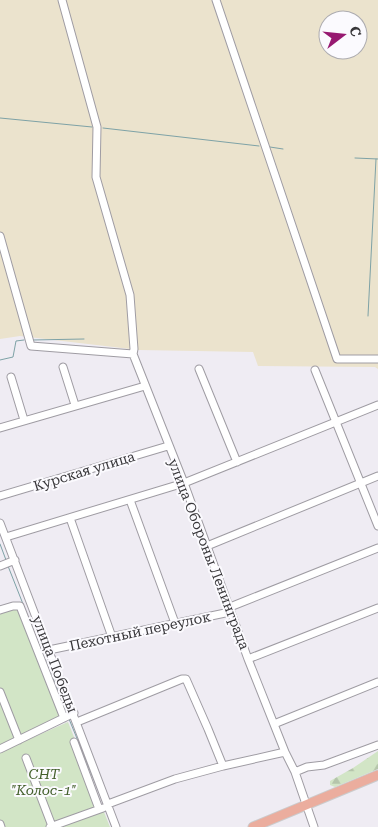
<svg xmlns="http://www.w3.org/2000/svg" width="378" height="827" viewBox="0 0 378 827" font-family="'Roboto Serif',serif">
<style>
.industrial{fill:#ebe3cd;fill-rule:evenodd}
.forest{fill:url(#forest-firs)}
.garden{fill:#d2e5c6}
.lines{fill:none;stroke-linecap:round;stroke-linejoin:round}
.stream{stroke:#7ea2a6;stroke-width:1}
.minor-casing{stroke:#9f9ca3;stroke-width:9}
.major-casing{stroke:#cbcbcc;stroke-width:11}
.minor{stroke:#fff;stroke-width:7}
.major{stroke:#ebad9e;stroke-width:9}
.labels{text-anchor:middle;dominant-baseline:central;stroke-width:4;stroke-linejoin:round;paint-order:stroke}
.street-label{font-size:14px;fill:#38373a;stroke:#fbfafe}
.park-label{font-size:14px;font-style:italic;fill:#44602c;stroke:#fbfafe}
</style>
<defs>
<pattern id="forest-firs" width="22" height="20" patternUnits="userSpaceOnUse" patternTransform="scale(1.25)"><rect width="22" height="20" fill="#d2e5c6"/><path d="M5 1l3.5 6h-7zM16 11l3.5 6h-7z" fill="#b5c5ab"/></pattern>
</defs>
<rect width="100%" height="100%" fill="#efecf3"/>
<!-- industrial -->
<path class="industrial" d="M0,0H378V369L375,367L258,366L253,352L139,350L20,336L0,339ZM328,20H358V50H328Z"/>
<!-- forest -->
<path class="forest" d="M378,751V769L335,787L330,785V781L353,768Z"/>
<!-- garden -->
<path class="garden" d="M18,608L60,717L0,746V613Z
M68,722L110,827H0V752Z"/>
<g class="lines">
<!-- stream -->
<path class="stream" d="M0,118L92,127
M103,128L259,146
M270,147L283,149
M355,158L378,159
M368,316L376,159
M33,340L84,339
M0,360L13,357L16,341L24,340
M0,544L6,560
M8,566L23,604
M43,654L67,713
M68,719H69L104,804
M106,810L112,827"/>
<defs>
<path id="minor" d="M62,0L97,127L96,177L130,295L134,349L133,354
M216,0L337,359H378
M0,236L31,346L133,354
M133,354L184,483L248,659L285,752L295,772L314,827
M63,367L75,405
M199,369L237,462
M315,370L378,526
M11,377L24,420
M0,428L145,386
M0,496L168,446
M130,500L175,623
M70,518L112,637
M0,523L116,827
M6,537L184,483L378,405
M207,546L378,476
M0,566L15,560
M230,607L378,548
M0,610L13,606H20L64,718
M49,650L230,612
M248,659L378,608
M0,692L19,740
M77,722L182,679H186L208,729L223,766
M274,724L378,682
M74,742L99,809
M0,749L74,713
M26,758L52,826
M295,772L307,767L324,765L378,745
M108,804L175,779L223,766L285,752
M0,824L1,827
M50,827L103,808"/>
<path id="major" d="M253,827L378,775"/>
</defs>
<!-- minor casing -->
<use href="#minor" class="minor-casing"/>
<!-- major casing -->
<use href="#major" class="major-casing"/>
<!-- minor -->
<use href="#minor" class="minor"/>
<!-- major -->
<use href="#major" class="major"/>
</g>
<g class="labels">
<!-- street labels -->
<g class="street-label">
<text transform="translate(84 471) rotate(-17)">Курская улица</text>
<text transform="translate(209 554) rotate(69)">улица Обороны Ленинграда</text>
<text transform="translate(140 631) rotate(-12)">Пехотный переулок</text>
<text transform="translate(55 664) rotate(69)">улица Победы</text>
</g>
<!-- park labels -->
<g class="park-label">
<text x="44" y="774">СНТ<tspan x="44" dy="16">"Колос-1"</tspan></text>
</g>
</g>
<!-- north arrow -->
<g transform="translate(343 35) rotate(74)"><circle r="24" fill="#fbfafe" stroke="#adacb0"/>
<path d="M0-4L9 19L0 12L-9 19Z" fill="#971971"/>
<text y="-8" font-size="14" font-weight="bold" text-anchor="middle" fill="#38373a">С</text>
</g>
</svg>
